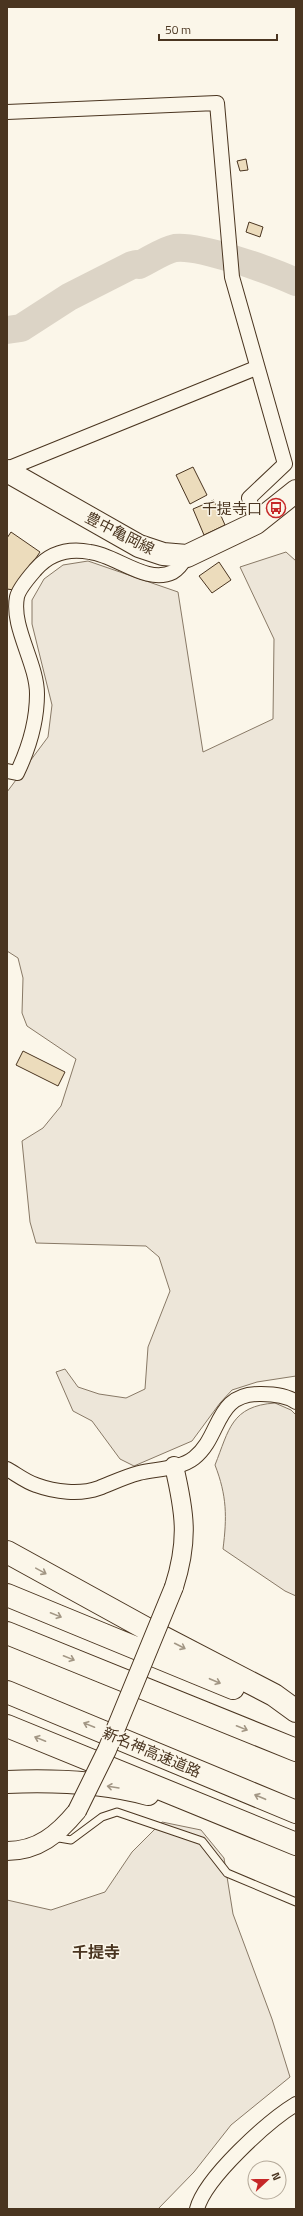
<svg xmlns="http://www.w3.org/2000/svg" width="303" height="2216" viewBox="0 0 303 2216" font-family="'Titillium Web','Noto Sans JP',sans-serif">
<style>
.green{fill:#ede6d9;stroke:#887966}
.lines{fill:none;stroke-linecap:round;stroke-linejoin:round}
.river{stroke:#dcd4c6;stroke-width:28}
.building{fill:#ecdcbc;stroke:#4a3520}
.service-casing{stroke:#4a3520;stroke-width:9}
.minor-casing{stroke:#4a3520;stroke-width:16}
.tertiary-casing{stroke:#4a3520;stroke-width:20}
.primary-casing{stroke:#4a3520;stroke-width:24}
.motorway-casing{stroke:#4a3520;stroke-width:24}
.service{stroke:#fbf6e9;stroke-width:7}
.minor{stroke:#fbf6e9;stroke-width:14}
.tertiary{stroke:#fbf6e9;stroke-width:18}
.primary{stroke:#fbf6e9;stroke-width:22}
.motorway{stroke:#fbf6e9;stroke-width:22}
.tertiary-bridge-casing{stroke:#4a3520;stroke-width:20;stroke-linecap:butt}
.tertiary-bridge{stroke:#fbf6e9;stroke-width:18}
.oneway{stroke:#a29684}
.labels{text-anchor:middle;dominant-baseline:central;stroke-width:3;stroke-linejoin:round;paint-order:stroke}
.poi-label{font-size:15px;fill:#4a3520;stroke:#fbf6e9;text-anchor:end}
.street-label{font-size:15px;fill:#4a3520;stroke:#fbf6e9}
.neighbourhood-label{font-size:16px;font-weight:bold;fill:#4a3520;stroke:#fbf6e9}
</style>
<rect width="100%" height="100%" fill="#fbf6e9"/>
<!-- green -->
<path class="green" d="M286,552L296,561V1376L257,1382L232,1390L220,1403L192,1441L134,1466L120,1459L92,1421L73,1411L56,1372L65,1369L78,1387L99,1394L126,1398L145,1389L148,1347L170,1291L159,1257L146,1246L36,1243L30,1222L22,1141L43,1128L61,1106L76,1059L27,1026L22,1013L23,978L18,958L7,951V792L48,737L52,705L32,624V600L44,579L63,565L88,561L178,592L203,752L273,719L274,639L240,567Z
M275,1403L291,1410L296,1415V1596L285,1591L223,1549C227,1517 227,1496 215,1465C229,1430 231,1406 275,1403Z
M162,1822L201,1830L224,1858L233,1914L272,2019L290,2077L231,2125L194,2172L158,2209H7V1900L51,1910L105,1892L132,1852Z"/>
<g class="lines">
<!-- river -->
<path class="river" d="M7,330L21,328L69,297L132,265L136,264L139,265C150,260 164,250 175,248C200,245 272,271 296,282"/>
</g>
<!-- building -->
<path class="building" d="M246,159L248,170L240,171L237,161Z
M249,222L263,227L260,237L246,232Z
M193,467L207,495L190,504L176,475Z
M214,500L225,525L204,535L193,509Z
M11,532L40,552L14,590L7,589V538Z
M219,562L231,580L212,593L199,576Z
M23,1051L65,1072L58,1086L16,1065Z"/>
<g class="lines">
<defs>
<path id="service" d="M53,1837L71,1840L102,1817L117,1812L202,1841L227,1873L296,1902"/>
<path id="minor" d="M7,112L217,103L232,277L285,464L249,498L256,523
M7,469L256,368
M7,771L17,773C29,748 37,722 37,694C37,663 11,627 17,597C19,588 30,576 36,569C51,552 69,548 90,552C116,555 147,585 173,572C179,569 184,561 187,556
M7,1469C16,1474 26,1482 36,1485C55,1492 80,1495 99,1488C112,1483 124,1477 139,1473C156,1469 180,1469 194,1458C222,1436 214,1393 261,1394C273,1394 286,1395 296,1402
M197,2209C205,2178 268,2121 296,2104"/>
<path id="tertiary" d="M174,1466C185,1513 189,1540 174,1587
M7,1851C38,1851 58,1834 77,1811"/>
<path id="primary" d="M7,471L139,546L163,554L187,556L256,523L296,491"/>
<path id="motorway" d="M7,1552L145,1628L274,1695L296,1711
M7,1595L233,1688
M7,1633L296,1750
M7,1692L296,1812
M7,1726L296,1844
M7,1782C53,1780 103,1782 148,1794"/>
</defs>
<!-- service casing -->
<use href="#service" class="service-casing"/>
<!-- minor casing -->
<use href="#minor" class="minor-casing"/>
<!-- tertiary casing -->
<use href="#tertiary" class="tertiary-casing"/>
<!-- primary casing -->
<use href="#primary" class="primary-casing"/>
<!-- motorway casing -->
<use href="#motorway" class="motorway-casing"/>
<!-- service -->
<use href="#service" class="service"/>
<!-- minor -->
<use href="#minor" class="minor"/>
<!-- tertiary -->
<use href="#tertiary" class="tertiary"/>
<!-- primary -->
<use href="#primary" class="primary"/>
<!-- motorway -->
<use href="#motorway" class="motorway"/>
<defs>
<path id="tertiary-bridge" d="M77,1811L107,1750L174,1587"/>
</defs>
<!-- tertiary-bridge casing -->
<use href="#tertiary-bridge" class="tertiary-bridge-casing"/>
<!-- tertiary-bridge -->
<use href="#tertiary-bridge" class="tertiary-bridge"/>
</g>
<!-- one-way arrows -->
<defs><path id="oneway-shaft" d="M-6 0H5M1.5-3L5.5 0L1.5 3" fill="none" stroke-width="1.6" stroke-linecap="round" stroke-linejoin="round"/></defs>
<g class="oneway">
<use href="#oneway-shaft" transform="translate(41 1571) rotate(29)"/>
<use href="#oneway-shaft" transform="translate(56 1615) rotate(22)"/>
<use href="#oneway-shaft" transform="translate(180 1646) rotate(27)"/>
<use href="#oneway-shaft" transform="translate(69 1658) rotate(22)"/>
<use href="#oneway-shaft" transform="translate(215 1681) rotate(23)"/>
<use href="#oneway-shaft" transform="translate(89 1725) rotate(-158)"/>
<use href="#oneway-shaft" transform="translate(242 1728) rotate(22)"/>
<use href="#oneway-shaft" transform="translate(40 1739) rotate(-158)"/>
<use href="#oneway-shaft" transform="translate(113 1787) rotate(-171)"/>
<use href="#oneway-shaft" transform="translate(260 1797) rotate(-157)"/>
</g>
<!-- icons -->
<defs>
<symbol id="bus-ring" viewBox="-11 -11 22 22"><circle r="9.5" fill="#fbf6e9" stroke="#c62828" stroke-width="1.5"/><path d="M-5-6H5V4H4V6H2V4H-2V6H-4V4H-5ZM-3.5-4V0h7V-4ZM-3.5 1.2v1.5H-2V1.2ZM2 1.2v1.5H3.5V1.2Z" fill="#c62828"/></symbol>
</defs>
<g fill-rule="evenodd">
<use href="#bus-ring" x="265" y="497" width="22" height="22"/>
</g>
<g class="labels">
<!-- poi labels -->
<g class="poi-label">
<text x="262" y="508">千提寺口</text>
</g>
<!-- street labels -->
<g class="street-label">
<text transform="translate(120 533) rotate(27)">豊中亀岡線</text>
<text transform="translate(152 1752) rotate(23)">新名神高速道路</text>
</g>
<!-- neighbourhood labels -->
<g class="neighbourhood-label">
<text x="96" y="1952">千提寺</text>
</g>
</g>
<!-- border -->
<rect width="303" height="2216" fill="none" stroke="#4a3520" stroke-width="16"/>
<!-- north arrow -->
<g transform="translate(267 2180) rotate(68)"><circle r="19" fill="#fbf6e9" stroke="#b4a999"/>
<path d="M0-3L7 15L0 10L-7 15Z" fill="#c62828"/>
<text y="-6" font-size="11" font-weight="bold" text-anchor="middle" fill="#4a3520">N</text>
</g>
<!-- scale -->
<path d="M159 34v6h118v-6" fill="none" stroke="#4a3520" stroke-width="2"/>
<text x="165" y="34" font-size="12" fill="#4a3520" stroke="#fbf6e9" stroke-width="3" paint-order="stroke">50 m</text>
</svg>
